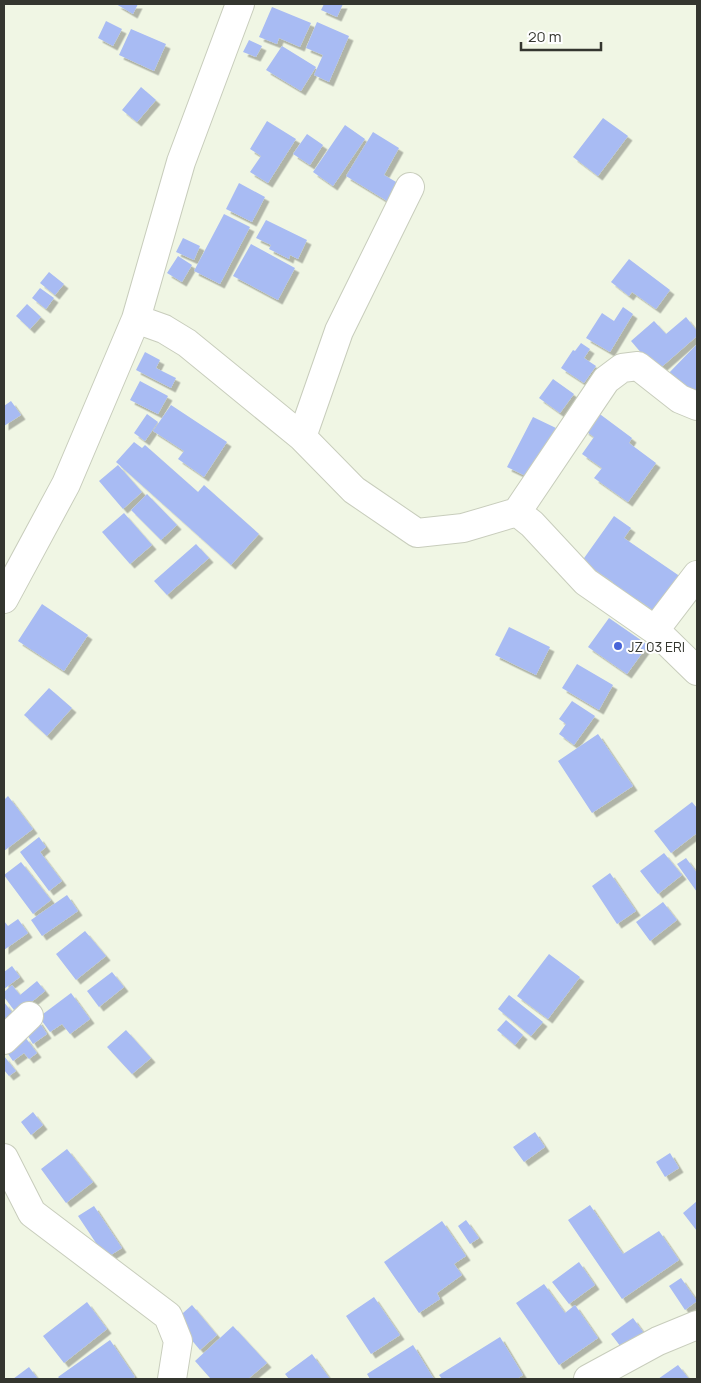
<svg xmlns="http://www.w3.org/2000/svg" width="701" height="1383" viewBox="0 0 701 1383" font-family="Manrope,sans-serif">
<style>
.building{fill:#a8bbf3;filter:url(#shadow)}
.lines{fill:none;stroke-linecap:round;stroke-linejoin:round}
.minor-casing{stroke:#c8cdbc;stroke-width:30}
.minor{stroke:#fff;stroke-width:28}
.poi-dot{fill:#4864d8;stroke:#fff;stroke-width:2}
.labels{text-anchor:middle;dominant-baseline:central;stroke-width:4;stroke-linejoin:round;paint-order:stroke}
.poi-label{font-size:14px;fill:#34362f;stroke:#fff;text-anchor:start}
</style>
<defs>
<filter id="shadow"><feDropShadow dx="4.5" dy="4.5" stdDeviation="0" flood-color="#0004"/></filter>
</defs>
<rect width="100%" height="100%" fill="#f0f6e4"/>
<!-- building -->
<path class="building" d="M116,4H138L133,14Z
M324,4H343L337,17L321,10Z
M272,7L311,23L300,47L279,38L277,44L259,37Z
M106,21L122,29L113,46L98,38Z
M317,22L349,36L329,82L314,75L323,55L306,48Z
M131,29L166,44L154,71L119,55Z
M249,40L262,46L256,57L243,52Z
M282,46L316,67L301,91L266,70Z
M141,87L156,100L137,122L122,110Z
M603,118L628,136L598,176L573,157Z
M267,121L296,139L268,183L250,172L261,156L250,149Z
M345,125L365,139L333,186L313,172Z
M373,132L399,148L384,175L398,183L387,201L346,176Z
M307,134L323,145L310,165L293,154Z
M239,183L265,197L252,222L226,209Z
M224,214L250,227L220,284L194,271Z
M266,220L307,240L298,259L290,255L289,259L269,249L271,245L256,238Z
M183,238L200,246L194,260L176,252Z
M251,244L295,268L278,300L233,276Z
M178,256L192,265L182,282L167,273Z
M629,259L670,290L656,309L632,292L629,296L611,282Z
M49,272L64,284L55,295L40,283Z
M40,288L54,298L46,309L32,298Z
M27,304L41,317L30,329L16,316Z
M623,307L633,314L610,352L586,338L602,313L614,321Z
M686,317L697,331V336L657,371L631,341L654,321L666,334Z
M581,343L590,349L584,358L596,366L584,383L561,368L573,350L575,351Z
M697,344V401L667,375Z
M145,352L160,360L156,368L176,378L171,388L136,370Z
M553,379L574,394L560,413L539,398Z
M140,381L168,396L158,414L130,400Z
M11,401L21,415L4,426V406Z
M171,405L227,442L204,477L178,459L184,451L153,431Z
M597,412L632,438L629,443L656,463L628,502L594,478L602,468L582,454L594,437L584,430Z
M147,414L158,422L145,441L134,433Z
M533,417L556,428L530,478L507,467Z
M134,442L142,448L145,445L198,492L204,485L259,534L231,565L116,462Z
M118,465L142,492L123,509L99,481Z
M147,494L177,525L161,540L131,510Z
M124,513L152,545L130,564L102,532Z
M614,516L631,528L624,538L681,577L656,612L637,599L631,609L606,591L613,582L582,561Z
M196,544L209,558L167,595L154,581Z
M42,604L88,635L64,671L18,641Z
M609,618L648,645L627,674L588,647Z
M509,627L550,647L536,675L495,655Z
M577,664L613,685L599,710L562,688Z
M49,688L72,708L47,736L24,715Z
M572,701L595,716L574,745L559,734L566,724L559,719Z
M598,734L633,786L592,813L558,761Z
M8,796L33,829L4,851V800Z
M692,802L697,808V833L671,853L654,831Z
M39,837L46,847L40,852L62,881L49,891L20,852Z
M664,853L682,875L658,894L640,871Z
M686,858L697,873V892L677,864Z
M21,862L51,900L33,914L4,875Z
M610,873L636,911L617,924L592,886Z
M67,895L78,911L42,936L31,920Z
M663,902L677,920L650,941L636,922Z
M18,919L28,933L4,950V921L8,926Z
M85,931L106,956L76,980L56,954Z
M549,954L580,977L548,1019L517,996Z
M12,966L20,977L4,989V972Z
M112,972L124,987L99,1007L87,991Z
M37,981L45,991L17,1014L4,997V992L12,985L20,995Z
M71,993L90,1019L70,1034L62,1024L50,1032L39,1017Z
M509,995L543,1022L531,1036L498,1009Z
M4,1002L15,1016L4,1025Z
M38,1020L47,1034L33,1044L24,1030Z
M506,1020L523,1035L515,1045L497,1030Z
M126,1030L151,1058L132,1074L107,1047Z
M25,1037L37,1053L29,1059L24,1053L13,1061L6,1051Z
M4,1056L16,1071L9,1076L4,1070Z
M33,1112L43,1125L31,1135L21,1122Z
M535,1132L545,1147L524,1162L513,1147Z
M67,1149L93,1182L66,1203L41,1169Z
M670,1153L679,1168L665,1177L656,1162Z
M697,1201V1231L683,1213Z
M590,1205L623,1254L659,1231L679,1260L622,1299L568,1220Z
M94,1206L122,1248L106,1258L78,1216Z
M466,1220L479,1238L470,1244L458,1226Z
M442,1221L466,1256L454,1264L462,1275L437,1293L440,1299L419,1313L384,1262Z
M579,1262L595,1285L569,1304L552,1282Z
M681,1278L697,1301L685,1310L669,1286Z
M544,1284L565,1313L575,1305L598,1338L559,1365L516,1303Z
M374,1297L400,1335L371,1354L346,1316Z
M87,1302L107,1329L64,1363L43,1336Z
M192,1305L217,1335L200,1350L175,1320Z
M633,1318L646,1336L624,1351L611,1334Z
M233,1326L267,1363L248,1379H211L195,1361Z
M500,1337L523,1375L517,1379H442L439,1375Z
M110,1340L135,1377L131,1379H60L58,1377Z
M413,1345L434,1379H370L367,1374Z
M312,1354L330,1379H289L285,1374Z
M678,1365L689,1379H658Z
M29,1367L38,1379H13Z"/>
<g class="lines">
<defs>
<path id="minor" d="M136,319L164,329L187,343L302,437L354,490L417,533L463,528L517,512L532,524L586,582L655,630L697,671
M302,437L339,331L410,187
M517,512L606,380L622,368L638,366L680,399L697,406
M4,599L66,484L136,319L181,162L240,4
M655,630L697,575
M4,1040L29,1016
M4,1158L32,1213L168,1316L178,1341L172,1379
M588,1379L658,1341L697,1325"/>
</defs>
<!-- minor casing -->
<use href="#minor" class="minor-casing"/>
<!-- minor -->
<use href="#minor" class="minor"/>
</g>
<!-- markers -->
<circle class="poi-dot" cx="618" cy="646" r="5"/>
<g class="labels">
<!-- poi labels -->
<g class="poi-label">
<text x="628" y="646">JZ 03 ERI</text>
</g>
</g>
<!-- border -->
<rect width="701" height="1383" fill="none" stroke="#34362f" stroke-width="10"/>
<!-- scale -->
<path d="M521 42v8h80v-8" fill="none" stroke="#34362f" stroke-width="2.5"/>
<text x="528" y="42" font-size="15" fill="#34362f" stroke="#ffffff" stroke-width="4" paint-order="stroke">20 m</text>
</svg>
